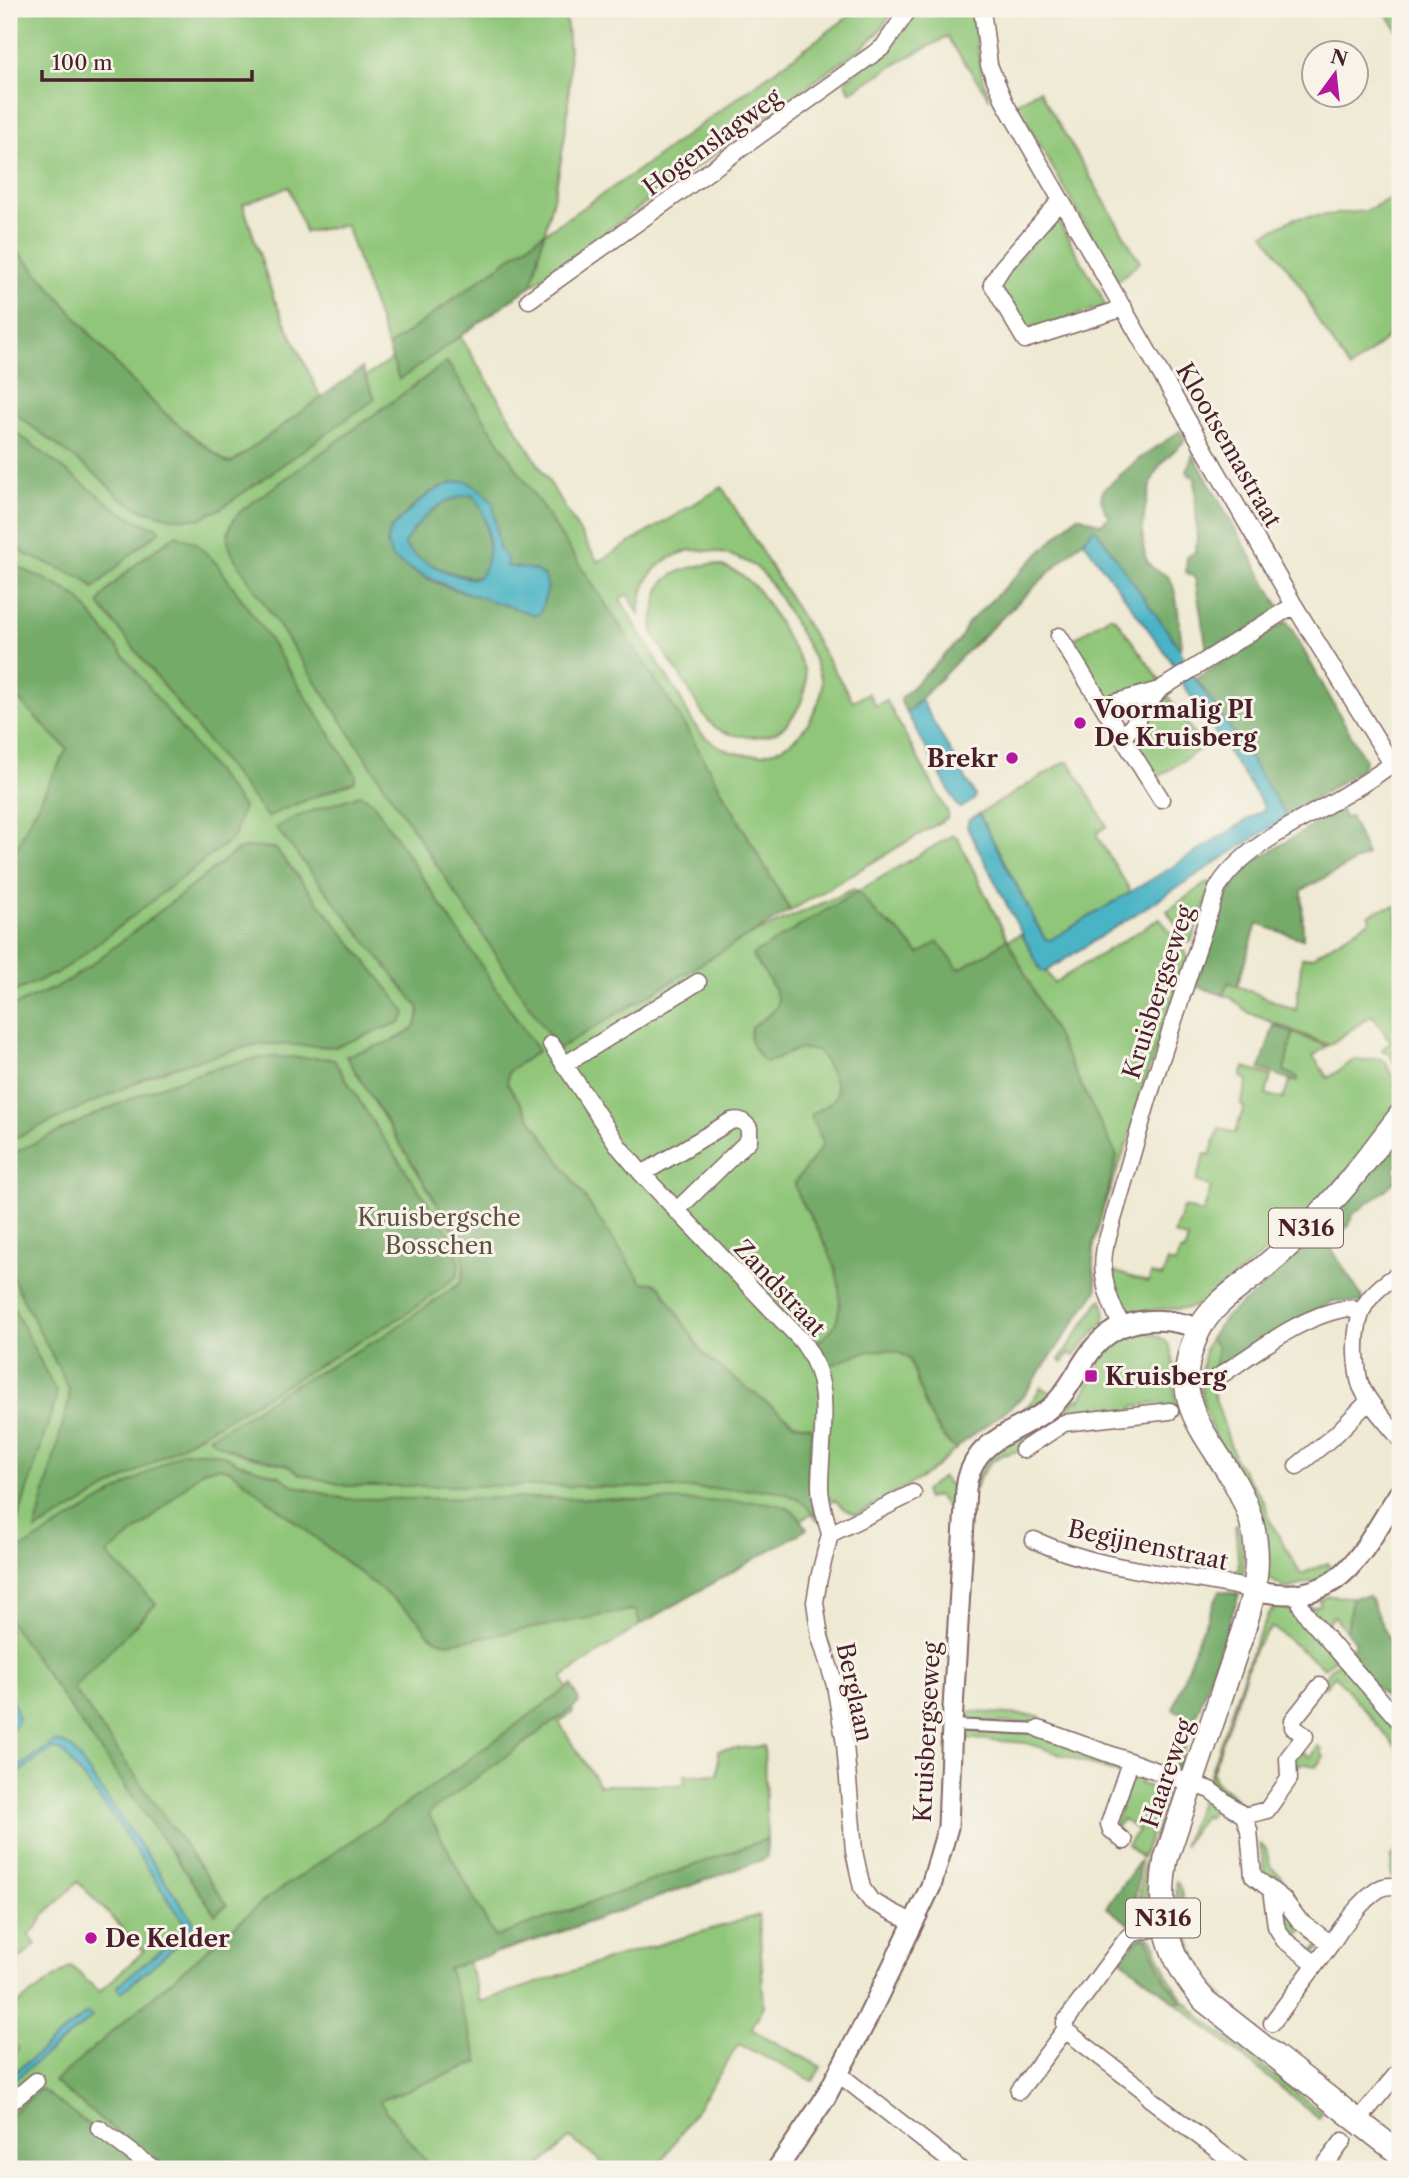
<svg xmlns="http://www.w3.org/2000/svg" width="1409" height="2178" viewBox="0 0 1409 2178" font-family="'Libre Caslon Text',serif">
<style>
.green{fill:#90c679;stroke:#6d7252;stroke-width:2;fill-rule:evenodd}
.forest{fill:#74ab69;stroke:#5f654a;stroke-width:2;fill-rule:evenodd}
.water{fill:#48b4c5;stroke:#496a78;stroke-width:2;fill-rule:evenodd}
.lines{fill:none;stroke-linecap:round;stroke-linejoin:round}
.pedestrian-casing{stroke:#836665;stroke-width:14}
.minor-casing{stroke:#836665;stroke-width:19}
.tertiary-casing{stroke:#836665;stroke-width:23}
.primary-casing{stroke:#836665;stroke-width:26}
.pedestrian{stroke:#fff;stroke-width:10}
.minor{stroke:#fff;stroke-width:16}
.tertiary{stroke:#fff;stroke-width:19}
.primary{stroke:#fff;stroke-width:23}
.poi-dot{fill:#b5179e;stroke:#f7f3e8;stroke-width:2.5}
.labels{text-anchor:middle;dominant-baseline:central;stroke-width:6;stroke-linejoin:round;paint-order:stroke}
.shield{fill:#f7f3e8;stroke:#7e5f64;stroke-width:2}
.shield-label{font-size:23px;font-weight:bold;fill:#4a1f2b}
.street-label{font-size:24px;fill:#4a1f2b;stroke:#f7f3e8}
.poi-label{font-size:24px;font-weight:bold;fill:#4a1f2b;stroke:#f7f3e8;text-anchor:start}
.park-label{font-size:24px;fill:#5f5142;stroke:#f7f3e8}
</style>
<rect width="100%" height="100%" fill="#f7f3e8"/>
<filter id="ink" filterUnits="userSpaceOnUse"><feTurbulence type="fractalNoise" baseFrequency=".0143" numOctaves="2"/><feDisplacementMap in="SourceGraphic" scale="14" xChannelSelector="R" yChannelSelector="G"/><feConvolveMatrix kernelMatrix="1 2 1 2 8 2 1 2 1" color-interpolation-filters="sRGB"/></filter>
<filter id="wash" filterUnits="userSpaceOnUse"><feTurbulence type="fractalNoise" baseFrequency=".00686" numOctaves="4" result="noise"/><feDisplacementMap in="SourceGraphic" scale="28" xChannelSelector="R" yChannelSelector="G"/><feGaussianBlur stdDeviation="1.57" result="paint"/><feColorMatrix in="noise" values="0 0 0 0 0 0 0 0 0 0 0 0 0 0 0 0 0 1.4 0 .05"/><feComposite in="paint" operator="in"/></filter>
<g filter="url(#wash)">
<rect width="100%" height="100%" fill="#eee9d2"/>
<!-- green -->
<path class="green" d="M9,9H564C575,66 568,129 556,186C553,201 547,217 545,233L640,169L859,9H895L877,34L865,45L532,285L543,234L388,347L346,225L305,232L289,187L243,204L274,299L321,398L231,463L226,462C203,444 179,427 158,407C104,356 61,295 9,242Z
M916,9H975C976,39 978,71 990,99L947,37L910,56L850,92L846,81Z
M1384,9H1400V35Z
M1039,90L1140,262L1118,281L1017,106L1016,104Z
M1400,193V327L1350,369L1316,317L1305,293L1264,234L1295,218L1366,211Z
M1053,218H1056L1100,293L1105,306L1032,330L1027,329L999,286L1001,281Z
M9,260L215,475L451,321L598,562L722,487L853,701L868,693L876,706L886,700L948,813L947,818L790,911L725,796L706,826L751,935L854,889L858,893V891L953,835L957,837L1007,938L1004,942L1021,934L1054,983L1160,918L1188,957L1136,1107L1139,1111L1082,1266L943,1438L956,1449L928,1474L856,1515L844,1509L835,1500L637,1614L640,1625L563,1677L573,1712L559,1722L599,1785H684L685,1775L718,1774V1750L764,1746L767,1839L510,1932L465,1950L480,2002L603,1961L759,1915L764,2006L751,2029L821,2067L813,2081L739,2044L657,2169H611L570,2138L537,2169H9V2057L18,2049L9,2036V2010L71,1966L99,1992L144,1951L78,1882L43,1916L38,1926L28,1935L36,1944L13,1966L9,1963ZM691,550C714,550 738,555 757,568C768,574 809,647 815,662C819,670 822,679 822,688C821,698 816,709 811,718C789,759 738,767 703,735C692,725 685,707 678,694C658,663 639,631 620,599L628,594L639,614C642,577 655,560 691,550ZM471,2042L478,2063L413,2087Z
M713,564C755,571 769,606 788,640C794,650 803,661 805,673C809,693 796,717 781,729C766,741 730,738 715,727C702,717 693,697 685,683C675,667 662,651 654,633C651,625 653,616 655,607C657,599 658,589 664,582C675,570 697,565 713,564Z
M1110,616L1116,619L1162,683L1106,703L1071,641Z
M1168,696L1203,747L1157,778L1130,742Z
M1065,762L1070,763L1107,826L1098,832L1097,836L1131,892L1050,940L1045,939L979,814Z
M1208,882L1212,885L1191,942H1187L1167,911Z
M1396,906L1400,952L1397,954L1400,961V1076L1390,1054L1384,1052L1382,1049L1391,1042L1372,1015L1329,1045L1249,1013L1230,997L1223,995L1228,982L1296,1010L1302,958L1312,957L1371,920L1369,915L1384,908Z
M1293,1033L1327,1046L1313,1056L1328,1078L1355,1059C1365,1065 1375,1054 1385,1061L1398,1086L1400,1106L1305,1220L1204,1301C1191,1310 1182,1309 1167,1309C1157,1308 1148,1311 1139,1311C1113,1311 1112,1282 1110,1264L1112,1271L1148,1282L1151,1274L1162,1277L1168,1261L1175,1264L1180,1251L1184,1252L1188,1239L1174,1234L1183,1207L1203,1213L1211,1187L1196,1181L1205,1154L1210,1155L1219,1128L1235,1133L1244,1107L1241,1105L1248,1080L1241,1077L1244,1067L1271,1076L1266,1094L1283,1099L1290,1080L1296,1082L1297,1077L1284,1071Z
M1102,1299L1105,1310L1104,1321L1074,1356L1069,1353L1063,1363L1059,1360L1099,1302Z
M1142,1331C1176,1338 1173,1353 1174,1381C1174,1392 1176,1403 1179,1414L1174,1415L1163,1403L1134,1406L1131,1411L1068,1420V1408L1076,1399L1080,1400L1101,1364L1096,1360C1108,1345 1122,1334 1142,1331Z
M1210,1338L1218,1347L1211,1386L1235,1459L1264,1502L1272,1524L1301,1574L1328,1563L1334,1575L1288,1589L1275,1583L1267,1576L1268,1553L1267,1540L1210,1425L1203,1403L1200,1377L1205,1349Z
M1041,1387L1052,1394L1044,1402L1015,1419L1014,1418L1031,1402Z
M1041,1426L1044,1432L1018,1451L1002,1455L990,1463L980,1477L976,1489L973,1488C984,1451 1011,1443 1041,1426Z
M942,1477L958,1494L954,1564H949L950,1512L938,1496L927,1499L924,1491Z
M1235,1525H1237C1242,1541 1244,1555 1244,1572L1240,1575L1239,1581L1231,1580L1229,1572L1239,1569Z
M1328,1596L1352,1597L1347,1632L1334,1616L1322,1627L1304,1603L1309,1602L1311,1608L1320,1605L1319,1600Z
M1297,1605L1335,1658L1324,1668L1272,1627L1256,1646L1252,1655L1212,1773L1215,1781L1231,1794L1238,1802L1242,1805L1251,1806V1808L1242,1807L1208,1780L1254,1645L1268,1615L1276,1606Z
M1340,1661L1400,1727V1752L1335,1675L1325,1687L1323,1684L1329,1670Z
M962,1711L1040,1716L1039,1721L1045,1724L962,1721Z
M960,1731L1036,1733L1119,1764L1120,1774L1026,1743L960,1738Z
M1318,1746L1322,1749L1321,1754L1324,1756L1316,1767L1307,1764H1295L1294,1757L1300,1750L1310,1757Z
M1137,1771H1144L1140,1784L1162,1791L1166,1778L1170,1780L1142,1858L1127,1845L1138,1830L1123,1819L1117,1827L1114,1825L1134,1772Z
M1172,1785L1174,1786L1148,1863L1147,1920L1145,1925L1136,1927L1143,1867Z
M1208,1799L1217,1806L1208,1818L1204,1816L1183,1846L1200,1801Z
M1260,1844L1266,1849L1270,1866L1278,1873L1291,1891L1289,1895L1265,1875Z
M1398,1848L1400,1849V1881L1392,1878L1391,1857Z
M1176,1881C1186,1891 1180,1911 1184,1924C1191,1947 1207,1983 1225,1998C1189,1970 1176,1925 1176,1881Z
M1277,1898L1304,1928L1297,1938L1314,1951L1322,1941L1324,1945L1312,1955C1283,1935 1280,1935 1277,1898Z
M1146,1935L1152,1939L1170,1980L1186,2002L1202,2018L1322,2113L1319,2118L1175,2002L1182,2001L1166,1981L1157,1964L1132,1945L1131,1941Z"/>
<!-- forest -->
<path class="forest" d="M544,233L532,285L399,380L388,347Z
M9,242C61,295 104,356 158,407C179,427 203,444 226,462L231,463L362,368L375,399L222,508L199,519L171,518L140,509L118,496L99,477L9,409Z
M447,362L681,719L790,911L558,1049L248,579C232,553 215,537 242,510ZM448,486L481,490L487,534C485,519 484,506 472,494C439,499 422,516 403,543C410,560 462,580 479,577C489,566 490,551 487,536L495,533L499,548L507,558L506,566L511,568L480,596C449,591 417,575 392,558L390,530C407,513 424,491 448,486Z
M9,427L119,511L136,520L160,529V531L139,547L94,588L85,579L25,554L9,543Z
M1180,431L1185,440C1177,449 1166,457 1159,467C1146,484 1135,548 1150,565C1158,575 1168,570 1173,586C1179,604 1179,626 1182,645L1180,649L1095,529L966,652L907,713L901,702L902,697L959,641L968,623L1073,520L1078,516L1101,524L1110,516L1105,511L1101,499L1103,490L1139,459Z
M1193,454L1281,610L1208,656L1195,578L1186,572L1187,557L1194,553L1197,542L1195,477L1189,475L1187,471Z
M176,535L196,543L217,564L264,631L356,775L355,781L279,811L268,818L99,604C108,582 155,550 176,535Z
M9,562C32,575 60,583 80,600L243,807L234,837L83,955L57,973L9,994V866L25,829L67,749L9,690Z
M1287,621L1365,760L1362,768L1287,817L1238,740L1196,679Z
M360,795L369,799L373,803L538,1051L509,1071L507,1083L642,1282L654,1283L661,1287L702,1352L710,1360L794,1423L812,1427L808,1474L817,1521C805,1499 795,1496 772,1490L546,1486H346L300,1474L287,1465L241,1454L220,1445L209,1437L239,1420L278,1394L384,1336L459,1284C467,1271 463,1255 460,1241L346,1056C363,1050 406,1040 415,1025C419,1020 419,1014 419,1008L276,828C301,812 332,805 360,795Z
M1340,809L1345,819L1350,816L1367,855L1302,890L1303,939L1257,924L1237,986L1228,982L1223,995L1196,986C1210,941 1218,889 1258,859Z
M249,847L275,848L394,996L406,1013L401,1022L335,1047L271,1044L253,1045L184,1064L152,1075L9,1141V1008L63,984L91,965L238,850Z
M858,891L880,918L900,932L919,954L938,942L959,969L990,952L1007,938L1117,1156L1094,1243L1093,1262L1097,1290L1024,1395C1003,1416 977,1429 956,1449C927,1425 922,1394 910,1360C887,1337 846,1359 823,1369L812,1346C820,1340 831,1333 835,1324C849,1289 830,1251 813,1221C807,1209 796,1196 795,1182L821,1148L823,1141L811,1119L812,1114C834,1101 845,1097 830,1071C826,1064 823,1057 818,1051C790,1044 790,1057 767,1062L762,1060C753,1047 748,1043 751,1027C759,1021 774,1014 777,1005C782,994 758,965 752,955Z
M1274,1025L1293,1033L1284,1071L1298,1077L1297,1082L1260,1069Z
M272,1057L325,1058L334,1060L378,1130L455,1242L459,1262L457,1276L408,1313L35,1531L69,1400V1389L9,1271V1155C76,1124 142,1089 213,1069C233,1064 251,1058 272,1057Z
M1400,1126V1162L1394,1170L1397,1176V1179L1382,1193L1352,1215L1349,1226L1328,1240V1243L1363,1299V1303L1334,1301L1295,1320L1212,1377L1218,1348L1210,1338L1227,1315L1258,1292L1298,1252Z
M9,1299L56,1392V1398L16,1526L9,1529Z
M182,1452H207L227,1456L236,1462L279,1476L295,1486L345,1499L546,1498L760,1502C782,1503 797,1509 807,1529L640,1625L636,1611L632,1610L450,1643C433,1641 427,1634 418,1619L230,1470L219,1467L203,1470L144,1525L107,1554L156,1604L73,1688L227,1905L215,1914L9,1621V1556Z
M1220,1591L1239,1594L1177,1770L1171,1768L1189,1716L1173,1709L1200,1633Z
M1369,1596L1400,1664V1715L1347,1653L1356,1643L1347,1632L1352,1597Z
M571,1685L579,1700L578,1704L430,1812L429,1815L495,1937L767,1839V1856L765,1859L558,1933L448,1968L479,2062L379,2101L432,2169H169L113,2129L54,2082L266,1899L435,1784Z
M1140,1861L1132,1926L1106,1907Z
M1145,1938L1148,1940L1166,1981L1183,2002H1175L1121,1959L1138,1939Z
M41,2089L148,2169H78L76,2167L73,2169H9V2116Z"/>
<!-- water -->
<path class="water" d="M466,481L481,490L493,503L499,548L507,558L506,566L535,570L545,577L548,588L540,613L536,615C487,599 435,586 392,558C389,551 386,544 388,537C390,529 396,524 401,519C420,500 439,482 466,481ZM472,495C490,511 495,559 479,577C476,578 471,579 468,578C453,576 408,557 404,543C421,518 440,497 472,495Z
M1095,528L1180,649L1187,667L1238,740L1287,817L1045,972L1041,971L967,827L969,820L979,814L1037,925L1045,939L1050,940L1164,872L1263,810L1264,806L1184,686L1177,669L1083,540Z
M921,700L975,795L974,800L961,808L957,805L907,713Z
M9,1697C18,1710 23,1721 9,1732Z
M54,1742L64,1744L72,1748L194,1922L189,1935L122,1992L117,1988L118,1985L184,1932L186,1926L115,1819L62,1751L53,1749L49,1751L9,1779V1774Z
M87,2013L92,2016L90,2019L9,2084V2077Z"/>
</g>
<g filter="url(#ink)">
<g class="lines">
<defs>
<path id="pedestrian" d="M952,1725L1039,1729"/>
<path id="minor" d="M982,9L989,65L1005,103L1294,605L1392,764
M1060,201L1002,268L992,284L1025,340L1124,308
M529,300L883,47L909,9
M1059,636L1161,799
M1159,690L1294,605
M1103,706L1159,690L1123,738
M551,1044L619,1147L642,1174L801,1340C836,1385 820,1434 820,1487C820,1503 826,1519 830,1534
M564,1065L698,982
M642,1174L731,1121C740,1119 743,1121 749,1128V1140L676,1211
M1400,1273C1365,1295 1355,1312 1356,1354C1357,1364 1357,1376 1361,1386C1370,1406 1387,1422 1400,1439
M1122,1327C1109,1300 1099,1277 1105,1247L1149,1096L1217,889C1239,848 1307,818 1346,794C1365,783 1383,771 1400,758
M1215,1379C1255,1353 1303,1313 1351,1308L1360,1315
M1023,1450L1064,1423L1170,1411
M1297,1466L1336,1434L1369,1401
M913,1493L830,1534L819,1578L815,1602L820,1637L835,1685L845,1744L854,1851L862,1888L871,1901L914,1923
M1034,1540C1106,1573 1178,1572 1254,1590
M1300,1595L1301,1606L1309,1618L1400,1722
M1039,1729L1210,1790L1244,1816L1249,1830L1253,1876L1283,1899L1299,1920L1331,1944L1272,2023
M1244,1816L1267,1810L1289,1779L1288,1758L1305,1736L1293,1727V1720L1320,1686
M1124,1841L1111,1830L1109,1824L1130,1762
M1271,1890L1276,1926L1284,1940L1316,1964
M1165,1926L1134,1933L1128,1937L1065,2022V2030L1146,2092L1149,2098L1242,2169
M1331,1944C1342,1926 1361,1901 1379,1889C1385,1885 1393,1886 1400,1886
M839,2074L960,2169
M1019,2091L1065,2030
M9,2104L36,2081
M1358,2121L1400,2070
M99,2128L154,2169
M1322,2169L1343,2141"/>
<path id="tertiary" d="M1254,1590C1342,1610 1359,1555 1400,1492
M777,2169L824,2100L866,2021L931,1886L948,1827L952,1725L966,1489C967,1477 972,1464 980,1454C999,1432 1029,1426 1051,1407C1079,1382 1083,1344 1121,1327C1148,1316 1173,1320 1199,1328"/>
<path id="primary" d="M1400,1116C1368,1158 1336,1201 1297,1237C1286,1248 1274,1259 1262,1269C1239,1288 1211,1304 1198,1332C1160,1412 1225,1445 1248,1511C1263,1551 1256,1591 1243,1631L1166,1859C1156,1913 1167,1959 1205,2001L1400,2154"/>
</defs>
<!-- pedestrian casing -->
<use href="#pedestrian" class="pedestrian-casing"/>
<!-- minor casing -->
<use href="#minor" class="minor-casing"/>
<!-- tertiary casing -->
<use href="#tertiary" class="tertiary-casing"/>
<!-- primary casing -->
<use href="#primary" class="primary-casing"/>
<!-- pedestrian -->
<use href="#pedestrian" class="pedestrian"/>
<!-- minor -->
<use href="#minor" class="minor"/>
<!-- tertiary -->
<use href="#tertiary" class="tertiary"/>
<!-- primary -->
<use href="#primary" class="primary"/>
</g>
</g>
<!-- markers -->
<g class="poi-dot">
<circle cx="1080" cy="723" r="7"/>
<circle cx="1012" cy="758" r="7"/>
<rect x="1084" y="1369" width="14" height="14" rx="3.5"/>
<circle cx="91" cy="1938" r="7"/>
</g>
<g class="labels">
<!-- shield labels -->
<g class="shield">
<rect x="1269" y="1208.5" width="74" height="39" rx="5"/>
<rect x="1126" y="1898.5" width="74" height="39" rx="5"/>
</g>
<g class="shield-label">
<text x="1306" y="1228">N316</text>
<text x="1163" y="1918">N316</text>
</g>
<!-- street labels -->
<g class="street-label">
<text transform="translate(712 142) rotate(-36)">Hogenslagweg</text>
<text transform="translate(1229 445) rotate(60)">Klootsemastraat</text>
<text transform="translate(1158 992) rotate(-72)">Kruisbergseweg</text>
<text transform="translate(780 1288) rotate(47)">Zandstraat</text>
<text transform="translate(1148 1545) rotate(12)">Begijnenstraat</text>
<text transform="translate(855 1692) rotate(78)">Berglaan</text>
<text transform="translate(927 1732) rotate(-87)">Kruisbergseweg</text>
<text transform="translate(1167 1773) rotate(-71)">Haareweg</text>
</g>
<!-- poi labels -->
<g class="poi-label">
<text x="1094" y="709">Voormalig PI<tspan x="1094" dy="28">De Kruisberg</tspan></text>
<text x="998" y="758" text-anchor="end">Brekr</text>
<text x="1105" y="1376">Kruisberg</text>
<text x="105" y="1938">De Kelder</text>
</g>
<!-- park labels -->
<g class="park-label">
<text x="439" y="1217">Kruisbergsche<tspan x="439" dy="28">Bosschen</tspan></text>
</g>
</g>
<!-- margin -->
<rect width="1409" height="2178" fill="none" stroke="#f7f3e8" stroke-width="35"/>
<!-- north arrow -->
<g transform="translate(1335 74) rotate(15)"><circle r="33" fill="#f7f3e8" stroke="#b29e9c" stroke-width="2"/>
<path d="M0-5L12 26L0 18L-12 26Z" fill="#b5179e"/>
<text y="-10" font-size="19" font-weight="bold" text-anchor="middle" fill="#4a1f2b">N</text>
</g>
<!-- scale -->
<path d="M42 70v10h210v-10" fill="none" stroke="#4a1f2b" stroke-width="3.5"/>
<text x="52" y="70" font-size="21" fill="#4a1f2b" stroke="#f7f3e8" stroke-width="5" paint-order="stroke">100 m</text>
</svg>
